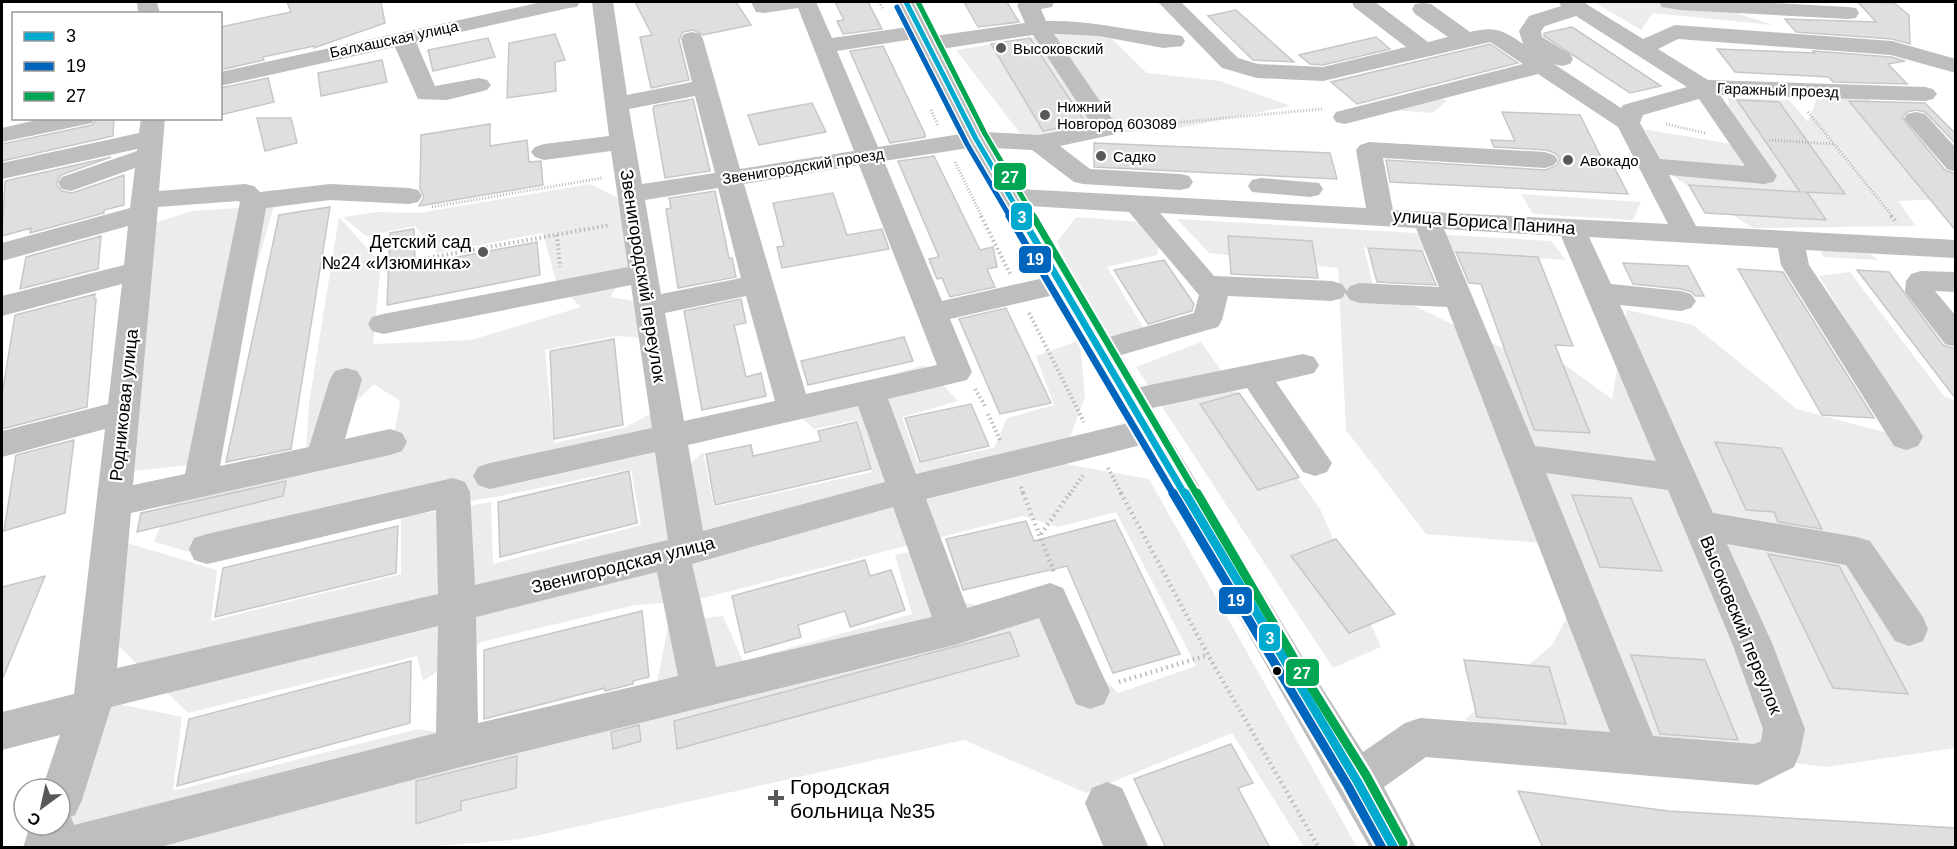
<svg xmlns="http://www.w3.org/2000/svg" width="1957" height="849" viewBox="0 0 1957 849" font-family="Helvetica,sans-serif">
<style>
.green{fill:#ececec}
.building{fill:#dfdfdf;stroke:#c7c7c7;stroke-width:1.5}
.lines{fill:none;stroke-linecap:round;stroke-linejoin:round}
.path-far2{stroke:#b9b9b9;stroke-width:3;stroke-dasharray:1 2;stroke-linecap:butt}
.path-far1{stroke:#b9b9b9;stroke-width:4;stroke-dasharray:1.5 3;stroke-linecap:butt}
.path{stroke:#b9b9b9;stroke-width:4.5;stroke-dasharray:1.5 4;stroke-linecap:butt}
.minor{fill:#bebebe;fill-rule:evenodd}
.bus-1-far2-casing{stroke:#fff;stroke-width:8}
.bus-1-far1-casing{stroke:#fff;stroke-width:11}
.bus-1-casing{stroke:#fff;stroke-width:14}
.bus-2-far2-casing{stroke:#fff;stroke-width:8}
.bus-2-far1-casing{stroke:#fff;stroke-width:11}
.bus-2-casing{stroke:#fff;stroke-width:14}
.bus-3-far2-casing{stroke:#fff;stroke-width:8}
.bus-3-far1-casing{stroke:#fff;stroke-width:11}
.bus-3-casing{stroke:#fff;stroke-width:14}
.bus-1-far2{stroke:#00a9ce;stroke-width:5}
.bus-1-far1{stroke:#00a9ce;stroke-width:7}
.bus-1{stroke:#00a9ce;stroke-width:9}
.bus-2-far2{stroke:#0065bd;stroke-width:5}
.bus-2-far1{stroke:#0065bd;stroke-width:7}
.bus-2{stroke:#0065bd;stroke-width:9}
.bus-3-far2{stroke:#00a651;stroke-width:5}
.bus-3-far1{stroke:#00a651;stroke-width:7}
.bus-3{stroke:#00a651;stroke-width:9}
.poi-dot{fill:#595959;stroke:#fff;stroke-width:2}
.bus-dot{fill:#000;stroke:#fff;stroke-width:2}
.labels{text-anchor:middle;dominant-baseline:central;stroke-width:4.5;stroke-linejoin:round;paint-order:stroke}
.far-street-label{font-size:15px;fill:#000;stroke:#fff}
.far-poi-label{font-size:15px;fill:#000;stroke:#fff;text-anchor:start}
.street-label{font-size:18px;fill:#000;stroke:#fff}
.poi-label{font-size:18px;fill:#000;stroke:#fff;text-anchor:end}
.near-poi-label{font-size:21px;fill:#000;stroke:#fff;text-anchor:start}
.line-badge{stroke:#fff;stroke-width:2}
.badge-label{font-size:16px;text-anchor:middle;font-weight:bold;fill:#fff}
</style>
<rect width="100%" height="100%" fill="#fff"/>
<!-- green -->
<path class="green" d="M1594,2H1703L1773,25L1653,13L1641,30Z
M1049,35L1109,36L1147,73L1220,81L1291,106L1179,128L1025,140L956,50Z
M1428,92L1447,101L1432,113L1367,108Z
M1819,94L1867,96L1941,199L1898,201L1916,226L1753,228L1667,172L1644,129L1731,144L1728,98L1789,100L1808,122Z
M590,184L618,198L629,226L633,264L610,297L634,301L643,338L616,336L545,350L554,443L626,427L654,412L666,486L703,452L714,507L872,472L858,420L814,429L801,417L823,395L924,365L958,401L902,417L918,463L994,448L1007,418L1054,405L1036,356L1080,340L1085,397L1060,463L1149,479L1357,847H1304L1232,733L1086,793L964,740L522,839L412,848H62L109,702L182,717L173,791L418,729L471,738L657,682L669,622L723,616L743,661L912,614L895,555L940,546L962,602L1041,619L1118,693L1196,666L1116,512L1058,527L1023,516L692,601L635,605L481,642L423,681L417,656L188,713L109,637L117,540L217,570L211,621L401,574V517L491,502L493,564L641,525L631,469L501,496L392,513L222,561L154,542L173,494L395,430L400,401L374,384L306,450L309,403L339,217L381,264L373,344L471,340L581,307L557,285L543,233L437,253L415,226L366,236L343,217L378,212L419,213Z
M1521,194L1641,202L1633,220L1533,214Z
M274,206L245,306L216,462L126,472L148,225L192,211Z
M1076,217L1164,224L1157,255L1107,267L1146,332L1105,342L1057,242Z
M1177,219L1551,241L1566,260L1364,247L1373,286L1500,347L1558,360L1612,399L1627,310L1693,325L1797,409L1888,433L1911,425L1819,276L1850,272L1944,396L1955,401V748L1826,767L1464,720L1552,645L1578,597L1555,544L1426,534L1346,430L1338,268L1209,253Z
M1820,249L1869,254L1879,260L1823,257Z
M1201,342L1320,509L1381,647L1333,668L1136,367Z"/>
<!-- building -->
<path class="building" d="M287,2H381L385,23L314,48V46L263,57L264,60L220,70V27L291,12Z
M635,2H736L751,25L703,35L693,30L683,32L679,40L689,80L651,88L640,37L652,35Z
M835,2H868L882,29L843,34L837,21L844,20Z
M964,2H1007L1019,22L978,27Z
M1858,2L1894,3L1909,15L1910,44L1892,39L1796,32L1785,19L1876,22Z
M1236,10L1294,62L1253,60L1208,16Z
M1572,27L1661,86L1630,93L1544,36V33Z
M555,34L565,60L555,62L556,91L507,98L509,43Z
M1376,37L1390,49L1323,65L1310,64L1299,55Z
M488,38L495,57L433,71L428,50Z
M1030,38L1057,80L1086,123L1043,131L991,44Z
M1490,44L1518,63L1357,104L1331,82Z
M883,46L925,134V137L890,143L850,51Z
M1717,49L1815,53L1813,51L1891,57L1905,61L1888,64L1907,84L1833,82L1829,77L1735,72Z
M382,60L387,82L321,96L318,73Z
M268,78L274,102L220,115V88Z
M693,99L710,171L665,178L653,109L654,106Z
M1737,100L1779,102L1845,194L1804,192H1807L1826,220L1705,213L1689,185L1800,192Z
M1849,101L1925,103L1956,134V144L1925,112L1916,110L1907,112L1902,118L1945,170L1956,174V231Z
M812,103L826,132L759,145L748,115Z
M1502,112L1580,115L1606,167H1614L1628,194L1390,182L1386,160L1545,170L1556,166L1560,159L1555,153L1546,150L1494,147L1491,140L1515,141Z
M114,118L113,136L2,161V144L92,125L97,119Z
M257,118H291L297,143L265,151Z
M490,124V146L527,140L529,162L541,161L543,185L419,206L424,197L420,189L421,135Z
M1094,143L1330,153L1337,179L1094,167Z
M934,156L980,250L993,247L997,267L987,269L995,287L950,297L942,278L937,279L929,259L939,257L898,161Z
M111,157L61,175L56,184L62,191L72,193L124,175V205L104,210V213L30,233L31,228L2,236L5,181Z
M715,191L729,258H732L736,277L678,288L666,209L671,208L669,198Z
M833,193L847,235L882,229L889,249L782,268L777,247L784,246L773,203Z
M330,207L291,449L226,462L279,215Z
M414,229L415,265L537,242L540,275L387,305L390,233Z
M101,236L98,269L20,289L26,257Z
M1228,236L1312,241L1318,278L1231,274Z
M1368,248L1422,251L1436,285L1377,282Z
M1456,252L1538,257L1573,346L1555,345L1590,433L1534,430L1481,284L1469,283Z
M1164,260L1194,304L1192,311L1148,324L1114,270Z
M1623,263L1688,266L1704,296H1695L1692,292L1681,289L1633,284Z
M1738,269L1783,272L1874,418L1822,415Z
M1857,270L1889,272L1943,345L1956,349V399Z
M95,294L94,299H96L87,407L2,429V395L15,315Z
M741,299L746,323L734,325L746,377L761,373L766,396L702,410L684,311Z
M1006,308L1051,403L1000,414L959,319Z
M904,337L913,361L808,385L801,361Z
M614,339L623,425L554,439L550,351Z
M1239,393L1299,477L1258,490L1200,404Z
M971,404L989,446L920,462L905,418Z
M857,422L871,469L715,505L706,454L751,445L753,456L821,441L818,431Z
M74,440L65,513L4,531L16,455Z
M1715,442L1781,448L1822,529L1778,522L1774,512L1746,510Z
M629,471L637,523L500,557L498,502Z
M286,481L283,496L137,532L141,513Z
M1572,495L1631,498L1662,571L1600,567Z
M1115,520L1180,654L1113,673L1067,566L963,590L946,539L1026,521L1034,541Z
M398,526L396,573L215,617L223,568Z
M1336,539L1395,614L1349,633L1291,556Z
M1768,554L1839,566L1908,694L1833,688Z
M865,560L870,576L891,570L905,610L850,627L845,611L798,625L801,637L745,653L732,596Z
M45,576L2,680V587Z
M642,611L649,677L633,681V684L605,691V688L484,719V650Z
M1010,632L1019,656L677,749L674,721Z
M1631,655L1705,660L1738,740L1660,734Z
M1464,660L1549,667L1566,724L1477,717Z
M411,661L410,723L177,786L189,719Z
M639,725L641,741L613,749L611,732Z
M1231,744L1253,783L1238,788L1270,848H1166L1134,779Z
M517,756L516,788L461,801V810L416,824V781Z
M1518,791L1668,811L1956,828V848H1543Z"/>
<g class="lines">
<!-- path-far2 -->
<path class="path-far2" d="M879,2L883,9
M931,110L938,125
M1808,112L1893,217
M1666,124L1705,133
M1130,127L1322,109
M1769,140L1834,144
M955,162L982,217
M432,207L602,178"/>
<!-- path-far1 -->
<path class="path-far1" d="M981,216L1010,274
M1891,216L1897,223
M557,235L560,267
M389,265L610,225
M1029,313L1084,422
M975,389L985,406
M988,414L1001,442
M1108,468L1122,495
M1021,487L1024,495
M1069,495L1084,474"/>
<!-- path -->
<path class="path" d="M1023,493L1054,572
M1121,493L1208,655L1319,848
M1041,534L1070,493
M1119,682L1208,655"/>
<!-- minor -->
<path class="minor" d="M137,2H157L160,14H138Z
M542,2H580L577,7L569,8L416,42L435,86L479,78L487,80L491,85L487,90L447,100L418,99L395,47L220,86V72Z
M592,2H613L627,95L692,82L681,39L684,34L692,32L700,34L703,39L740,169L854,151L798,8L764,13L756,12L751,2H816L832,38L908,27L896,2H916L935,36L1025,23L1017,5L1020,2H1054L1052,7L1041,9L1046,21C1082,20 1114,27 1149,32C1160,34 1171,34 1182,36L1185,41L1182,46L1163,48L1099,36L1054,34L1119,129L1116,134L1060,146L1090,169L1180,174L1189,176L1193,182L1189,188L1180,190L1083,184L1074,182L1032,150L994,148L1019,189L1366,208L1356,150L1360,145L1369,142L1545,152L1554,155L1558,160L1554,165L1545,168L1383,158L1393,210L1668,224L1618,127L1538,74L1345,124L1336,122L1333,117L1336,112L1523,64L1490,42L1323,81L1257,78L1222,68L1158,2H1181L1238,58L1258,64L1323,67L1406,47L1354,7L1352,2H1375L1428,42L1448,37L1415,14L1412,9L1415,4L1423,3L1431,4L1470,32C1495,26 1503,30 1523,44L1519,31L1529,16L1561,6L1559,2H1583L1643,39L1675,25L1892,41L1956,59V73L1891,55L1678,39L1658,49L1708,80L1925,87L1933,89L1937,94L1933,99L1925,101L1720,95L1777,176L1773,182L1764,184L1669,175L1696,226L1956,240V258L1806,250L1809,265L1918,428L1923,437L1918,446L1906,450L1894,446L1781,265L1778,248L1589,237L1611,284L1681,291L1691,294L1696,301L1691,308L1681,311L1620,305L1713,513L1857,537L1870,541L1923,617L1928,629L1923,641L1909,646L1895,641L1846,565L1727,544L1772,643L1805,729L1800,753L1794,767L1758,785L1426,757L1384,787L1416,848H1370L1141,445L926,499L967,608L1050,583L1063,588L1110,691L1104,704L1090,709L1076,704L1039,618L955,645L457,768L156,848H23L30,825H60V789H42L60,735L2,750V712L74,694L105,429L2,457V431L108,404L122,284L2,316V296L124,265L128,226L2,261V243L130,208L135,168L71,191L62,189L58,183L62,177L137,151V149L2,179V163L139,133L141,118H165L159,191L245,184L254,186L260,192L330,184L409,188L418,190L422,196L418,202L409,204L330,200L266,208L220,466L309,447L330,379L335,371L346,368L357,371L362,379L345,439L390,429L402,433L407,442L402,451L390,455L131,513L117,668L438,594L436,510L207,564L194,560L189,549L194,538L207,534L453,478L465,482L470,492L475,585L668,540L655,452L490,489L478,485L473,476L478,467L490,463L652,428L631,285L383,334L372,331L368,324L372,317L383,314L628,267L611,151L544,160L535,157L531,152L535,147L544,144L609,136ZM1576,16L1687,87L1623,105L1621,108L1554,64L1562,66L1570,64L1573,59L1570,54L1542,37L1541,31L1545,26ZM1033,35L1092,125L1039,135L985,132L941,49ZM914,39L961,134L878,147L837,51ZM695,96L715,173L642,184L629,109ZM1699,99L1745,166L1660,159L1640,123L1643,115ZM969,148L1044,278L942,301L884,161ZM859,165L937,365L806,394L744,184ZM718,188L741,278L661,294L645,200ZM238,201L240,202L185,474L133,485L158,207ZM1029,206L1129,212L1199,295L1194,313L1109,337ZM1160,213L1416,228L1439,287L1360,283L1350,286L1347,291L1342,284L1332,281L1214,276ZM1444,229L1561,236L1656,461L1535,446ZM1345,293L1350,300L1360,303L1447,307L1610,732L1420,718L1405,723L1363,752L1305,661L1152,408L1247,388L1303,472L1315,476L1327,472L1332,463L1276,382L1314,373L1319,365L1314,357L1303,354L1140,387L1121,355L1218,327L1222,320L1228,296L1332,301L1342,298ZM1054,295L1128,423L916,474L888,399L967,380L972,372L950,319ZM746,296L775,401L684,421L665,313ZM858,406L885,482L703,531L688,445ZM1546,473L1668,490L1732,643L1763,729L1761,741L1754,744L1653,736ZM893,507L932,617L716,667L692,564ZM657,572L678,676L478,723L476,617ZM438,626L436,733L74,825L71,817L75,815L82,800L111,707Z
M1659,2H1754L1848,7L1856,8L1859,13L1856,18L1848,19L1680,10L1662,7Z
M1916,112L1925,114L1956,148V172L1947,169L1904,119L1907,114Z
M45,118H95L92,123L2,142V128Z
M1261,178L1319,183L1323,189L1319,195L1310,197L1252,192L1248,186L1252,180Z
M1921,271L1956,272V292L1935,291L1956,316V347L1945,344L1905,292L1906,281L1911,274Z
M1107,782L1122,788L1149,848H1104L1085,803L1092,788Z"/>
<defs>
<path id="bus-1-far2" d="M906,2L976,139L1022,217"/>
<path id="bus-1-far1" d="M1021,216L1185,495"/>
<path id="bus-1" d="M1185,493L1357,781L1394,848"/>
<path id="bus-2-far2" d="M897,7L967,144L1010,217"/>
<path id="bus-2-far1" d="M1009,216L1174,495"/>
<path id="bus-2" d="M1173,493L1348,786L1382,848"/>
<path id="bus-3-far2" d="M918,2L985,134L1034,217"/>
<path id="bus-3-far1" d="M1033,216L1197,495"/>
<path id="bus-3" d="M1197,493L1300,669L1366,775L1403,843"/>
</defs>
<!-- bus-1-far2 casing -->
<use href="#bus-1-far2" class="bus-1-far2-casing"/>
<!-- bus-1-far1 casing -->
<use href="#bus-1-far1" class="bus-1-far1-casing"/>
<!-- bus-1 casing -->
<use href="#bus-1" class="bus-1-casing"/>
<!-- bus-2-far2 casing -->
<use href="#bus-2-far2" class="bus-2-far2-casing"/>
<!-- bus-2-far1 casing -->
<use href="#bus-2-far1" class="bus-2-far1-casing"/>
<!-- bus-2 casing -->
<use href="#bus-2" class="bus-2-casing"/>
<!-- bus-3-far2 casing -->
<use href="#bus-3-far2" class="bus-3-far2-casing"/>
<!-- bus-3-far1 casing -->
<use href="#bus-3-far1" class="bus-3-far1-casing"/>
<!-- bus-3 casing -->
<use href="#bus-3" class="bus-3-casing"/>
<!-- bus-1-far2 -->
<use href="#bus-1-far2" class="bus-1-far2"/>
<!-- bus-1-far1 -->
<use href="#bus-1-far1" class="bus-1-far1"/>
<!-- bus-1 -->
<use href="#bus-1" class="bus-1"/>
<!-- bus-2-far2 -->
<use href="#bus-2-far2" class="bus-2-far2"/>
<!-- bus-2-far1 -->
<use href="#bus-2-far1" class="bus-2-far1"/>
<!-- bus-2 -->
<use href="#bus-2" class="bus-2"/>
<!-- bus-3-far2 -->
<use href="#bus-3-far2" class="bus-3-far2"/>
<!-- bus-3-far1 -->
<use href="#bus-3-far1" class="bus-3-far1"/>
<!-- bus-3 -->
<use href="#bus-3" class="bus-3"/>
</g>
<!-- markers -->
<g class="poi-dot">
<circle cx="1001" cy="48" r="6"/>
<circle cx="1045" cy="115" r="6"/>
<circle cx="1101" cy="156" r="6"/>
<circle cx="1568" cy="160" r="6"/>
<circle cx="483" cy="252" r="6"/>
<path d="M773 789h6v6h6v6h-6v6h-6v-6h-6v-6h6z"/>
</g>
<circle class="bus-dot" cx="1277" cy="671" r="5"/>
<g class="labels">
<!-- far-street labels -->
<g class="far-street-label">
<text transform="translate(394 39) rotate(-12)">Балхашская улица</text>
<text transform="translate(1778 90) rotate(2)">Гаражный проезд</text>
<text transform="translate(803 166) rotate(-9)">Звенигородский проезд</text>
</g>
<!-- far-poi labels -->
<g class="far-poi-label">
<text x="1013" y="48">Высоковский</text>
<text x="1057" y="106">Нижний<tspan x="1057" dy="17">Новгород 603089</tspan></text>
<text x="1113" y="156">Садко</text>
<text x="1580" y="160">Авокадо</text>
</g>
<!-- street labels -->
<g class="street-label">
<text transform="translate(1484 222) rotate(4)">улица Бориса Панина</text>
<text transform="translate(643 276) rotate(81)">Звенигородский переулок</text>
<text transform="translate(124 405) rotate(-84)">Родниковая улица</text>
<text transform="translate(623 565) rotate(-14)">Звенигородская улица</text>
<text transform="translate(1741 625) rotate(68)">Высоковский переулок</text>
</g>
<!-- poi labels -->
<g class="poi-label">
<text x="471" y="242">Детский сад<tspan x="471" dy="21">№24 «Изюминка»</tspan></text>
</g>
<!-- near-poi labels -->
<g class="near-poi-label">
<text x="790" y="786">Городская<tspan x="790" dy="24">больница №35</tspan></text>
</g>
</g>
<g class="line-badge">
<rect x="993" y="162" width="34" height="29" rx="6" fill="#00a651"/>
<rect x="1010" y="202" width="23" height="29" rx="6" fill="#00a9ce"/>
<rect x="1018" y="245" width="34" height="29" rx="6" fill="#0065bd"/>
<rect x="1218" y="586" width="35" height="29" rx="6" fill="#0065bd"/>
<rect x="1258" y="623" width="23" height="29" rx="6" fill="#00a9ce"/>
<rect x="1285" y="658" width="35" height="29" rx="6" fill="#00a651"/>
</g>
<g class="badge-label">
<text x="1010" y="183">27</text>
<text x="1022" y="223">3</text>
<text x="1035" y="265">19</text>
<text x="1236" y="606">19</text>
<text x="1270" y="644">3</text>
<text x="1302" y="679">27</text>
</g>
<!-- border -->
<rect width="1957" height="849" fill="none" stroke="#000000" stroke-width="6"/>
<!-- legend -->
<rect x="12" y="12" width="210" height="108" fill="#ffffff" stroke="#999999" stroke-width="1.5"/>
<rect x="24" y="32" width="30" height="9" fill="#00a9ce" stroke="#999999" stroke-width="1.5"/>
<text x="66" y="42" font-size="18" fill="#000000">3</text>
<rect x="24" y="62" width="30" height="9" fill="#0065bd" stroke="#999999" stroke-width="1.5"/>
<text x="66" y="72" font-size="18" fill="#000000">19</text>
<rect x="24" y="92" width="30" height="9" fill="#00a651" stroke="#999999" stroke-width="1.5"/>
<text x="66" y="102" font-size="18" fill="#000000">27</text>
<!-- north arrow -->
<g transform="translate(42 807) rotate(213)"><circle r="28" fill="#ffffff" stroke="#999999" stroke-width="1.5"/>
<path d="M0-4.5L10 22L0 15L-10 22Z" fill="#595959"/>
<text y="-9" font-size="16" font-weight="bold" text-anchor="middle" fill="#000000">С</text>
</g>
</svg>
